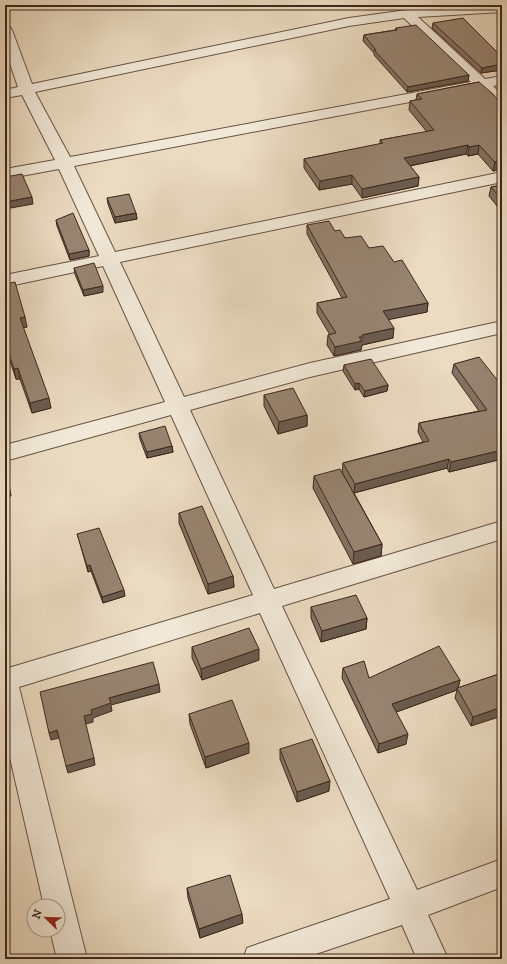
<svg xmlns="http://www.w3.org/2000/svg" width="507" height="964" viewBox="0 0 507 964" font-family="'IM FELL DW Pica',serif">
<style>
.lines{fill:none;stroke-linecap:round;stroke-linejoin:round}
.minor-casing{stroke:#695344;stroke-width:2}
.minor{fill:#f1e8d7;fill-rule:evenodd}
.wall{fill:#827261;stroke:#3e261a}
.shaded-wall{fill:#6a5c4f;stroke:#3e261a}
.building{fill:#978471;stroke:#3e261a}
</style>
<rect width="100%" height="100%" fill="#eadbc1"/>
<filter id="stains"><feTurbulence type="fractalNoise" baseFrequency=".005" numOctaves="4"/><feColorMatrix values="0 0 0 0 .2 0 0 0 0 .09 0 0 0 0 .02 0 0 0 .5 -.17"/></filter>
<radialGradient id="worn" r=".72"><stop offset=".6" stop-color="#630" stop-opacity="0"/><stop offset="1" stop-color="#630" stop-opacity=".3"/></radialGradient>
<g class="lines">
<defs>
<path id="minor" d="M486,5H502V12L418,17L485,79L502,76V84L493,86L502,95V108L497,106L478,89L74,166L115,252L502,172V182L120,262L184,397L310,363L502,321V333L310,377L190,410L274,589L502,521V539L282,606L417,890L502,859V887L428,915L448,959H417L402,925L301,959H243L247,948L258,944L390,899L260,613L19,687L87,959H57L50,930H58V906H44L5,736V669L253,595L171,415L5,461V445L165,402L103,266L5,287V275L99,256L59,169L5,179V169L55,160L22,95L5,98V90L18,87L5,49V26L10,27L12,30L32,84L349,18L407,10ZM404,18L471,82L70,157L35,92L349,26Z"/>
</defs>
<!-- minor casing -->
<use href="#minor" class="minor-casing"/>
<!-- minor -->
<use href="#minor" class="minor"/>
</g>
<!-- wall -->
<path class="wall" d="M433,23L502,57V70L481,73L432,28Z
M396,28L469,75L468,81L407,92L374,55V53L363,41L364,35L395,30Z
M479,82L502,169L493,171L478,154L468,156L466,154L410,166L419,177L418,186L362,198L352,184L319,190L304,168V159L380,144V140L427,132L409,110L410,101L416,100L417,94Z
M502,185V212L489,196L491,187Z
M107,198L136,213L137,219L115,223L108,204Z
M56,220L89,250V256L70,260L57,226Z
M307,225L335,231L345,238L369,248L394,262L428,303L427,312L388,319L393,338L362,345L361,350L334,356L327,345L328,335H330L317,313V303L342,298L307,234Z
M74,268L103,292L84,296L75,274Z
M5,284L27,327L23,328L51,408L32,413L20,379H16L5,346Z
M454,364L502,386V459L449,472L447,468L354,493L382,544L381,556L353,564L313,488L314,476L350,487L342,472L343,463L423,442L418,432L419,423L479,411L452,373Z
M344,365L388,385L387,391L364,397L359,389L355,390L343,371Z
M264,395L307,415V426L278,434L264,406Z
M139,433L172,446L173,452L147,458L140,439Z
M179,513L233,576L234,587L208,594L179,523Z
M77,534L125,596L103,603L91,571L88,572L79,540Z
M311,607L367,618L366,629L321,642L311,618Z
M192,647L259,660L202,680L192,658Z
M343,668L369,678L460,680L458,688L502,673L471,726L455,698L457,690L396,712L406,744L378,753L342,678Z
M189,714L249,753L206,768L190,724Z
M280,749L329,791L297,802L280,759Z
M187,888L243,923L200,938L188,898Z"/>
<!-- shaded-wall -->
<path class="shaded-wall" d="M502,64V70L481,73L482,68Z
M469,75L468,81L407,92L408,87Z
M468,145L466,154L403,167L404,158Z
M479,145L478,154L468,156L469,147Z
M502,161V169L493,171L495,162Z
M352,175V184L319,190L320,181Z
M419,177L418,186L362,198V189Z
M32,197L33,204L5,209V202Z
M136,213L137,219L115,223V217Z
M89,250V256L70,260L69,254Z
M103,286V292L84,296L83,290Z
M428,303L427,312L382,321L383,311Z
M25,317L27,327L22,328L20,318Z
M394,328L393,338L362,345L361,350L334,356L335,347L359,337L362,335Z
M18,368L20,379H16L14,369Z
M359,383V389L355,390V384Z
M388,385L387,391L364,397L365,391Z
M49,398L51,408L32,413L30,403Z
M307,415V426L278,434L279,422Z
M172,446L173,452L147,458V452Z
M502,450V459L449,472L451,462Z
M449,459L447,468L354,493L355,484Z
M10,490L11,496L5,498V492Z
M382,544L381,556L353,564L354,552Z
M90,565L91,571L88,572L87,566Z
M233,576L234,587L208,594V584Z
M124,590L125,596L103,603L102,597Z
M367,618L366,629L321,642L322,631Z
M259,649V660L202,680L201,669Z
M460,680L458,689L457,688V690L391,714L392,704Z
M159,684L160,692L111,705L112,711L93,718V722L86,724L84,716L91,710L109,698Z
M502,707V716L471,726L473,717Z
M57,730L59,738L51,740L49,733Z
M408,734L406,744L378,753L379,744Z
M249,743V753L206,768L205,757Z
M94,758L95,765L68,773L66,766Z
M330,781L329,791L297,802V792Z
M242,914L243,923L200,938L199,929Z"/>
<!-- building -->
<path class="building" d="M463,18L502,57V64L482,68L433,23Z
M416,25L469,75L408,87L374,50H376L364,35L397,30L396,28Z
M479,82L493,94L502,105V161L495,162L479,145L469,147L468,145L404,158L419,177L362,189L352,175L320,181L304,159L383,143L380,140L434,130L410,101L422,99L417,94Z
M22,174L32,197L5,202V177Z
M502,185V200L491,187Z
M129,194L136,213L115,217L107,198Z
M73,213L89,250L69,254L56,220Z
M329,221L335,231L340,230L345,238L361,236L369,248L383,246L394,262L402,260L428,303L383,311L394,328L362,335L363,337H359L362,341L335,347L328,335L336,333L317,303L347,297L307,225Z
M94,263L103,286L83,290L74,268Z
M15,282L25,317L20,318L49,398L30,403L18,368L14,369L5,342V284Z
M479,357L502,386V450L451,462L449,459L355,484L343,463L429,441L419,423L487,410L454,364Z
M371,359L388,385L365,391L359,383L355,384L344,365Z
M293,388L307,415L279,422L264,395Z
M165,426L172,446L147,452L139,433Z
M340,469L382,544L354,552L314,476Z
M5,476L10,490L5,492Z
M202,506L233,576L208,584L179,513Z
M99,528L124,590L102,597L90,565L87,566L77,534Z
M356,595L367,618L322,631L311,607Z
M249,628L259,649L201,669L192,647Z
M439,646L460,680L392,704L408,734L379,744L343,668L364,661L369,678Z
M153,662L159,684L109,698L111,703L91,710L92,714L84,716L94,758L66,766L57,730L49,733L40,692Z
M502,673V707L473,717L457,688Z
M232,700L249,743L205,757L189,714Z
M312,739L330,781L297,792L280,749Z
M230,875L242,914L199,929L187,888Z"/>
<!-- margin -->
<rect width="507" height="964" fill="none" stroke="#eadbc1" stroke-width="20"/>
<rect x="6" y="6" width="495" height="952" fill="none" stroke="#3e261a" stroke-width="2"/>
<rect x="10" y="10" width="487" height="944" fill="none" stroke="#3e261a"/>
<!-- north arrow -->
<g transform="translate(46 918) rotate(293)"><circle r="19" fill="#f1e8d7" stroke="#a99a8b"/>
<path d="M0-3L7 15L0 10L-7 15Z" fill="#8f2418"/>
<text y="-6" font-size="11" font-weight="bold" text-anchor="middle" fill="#3e261a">N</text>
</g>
<rect width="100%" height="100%" filter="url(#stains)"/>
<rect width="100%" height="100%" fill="url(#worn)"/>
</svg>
